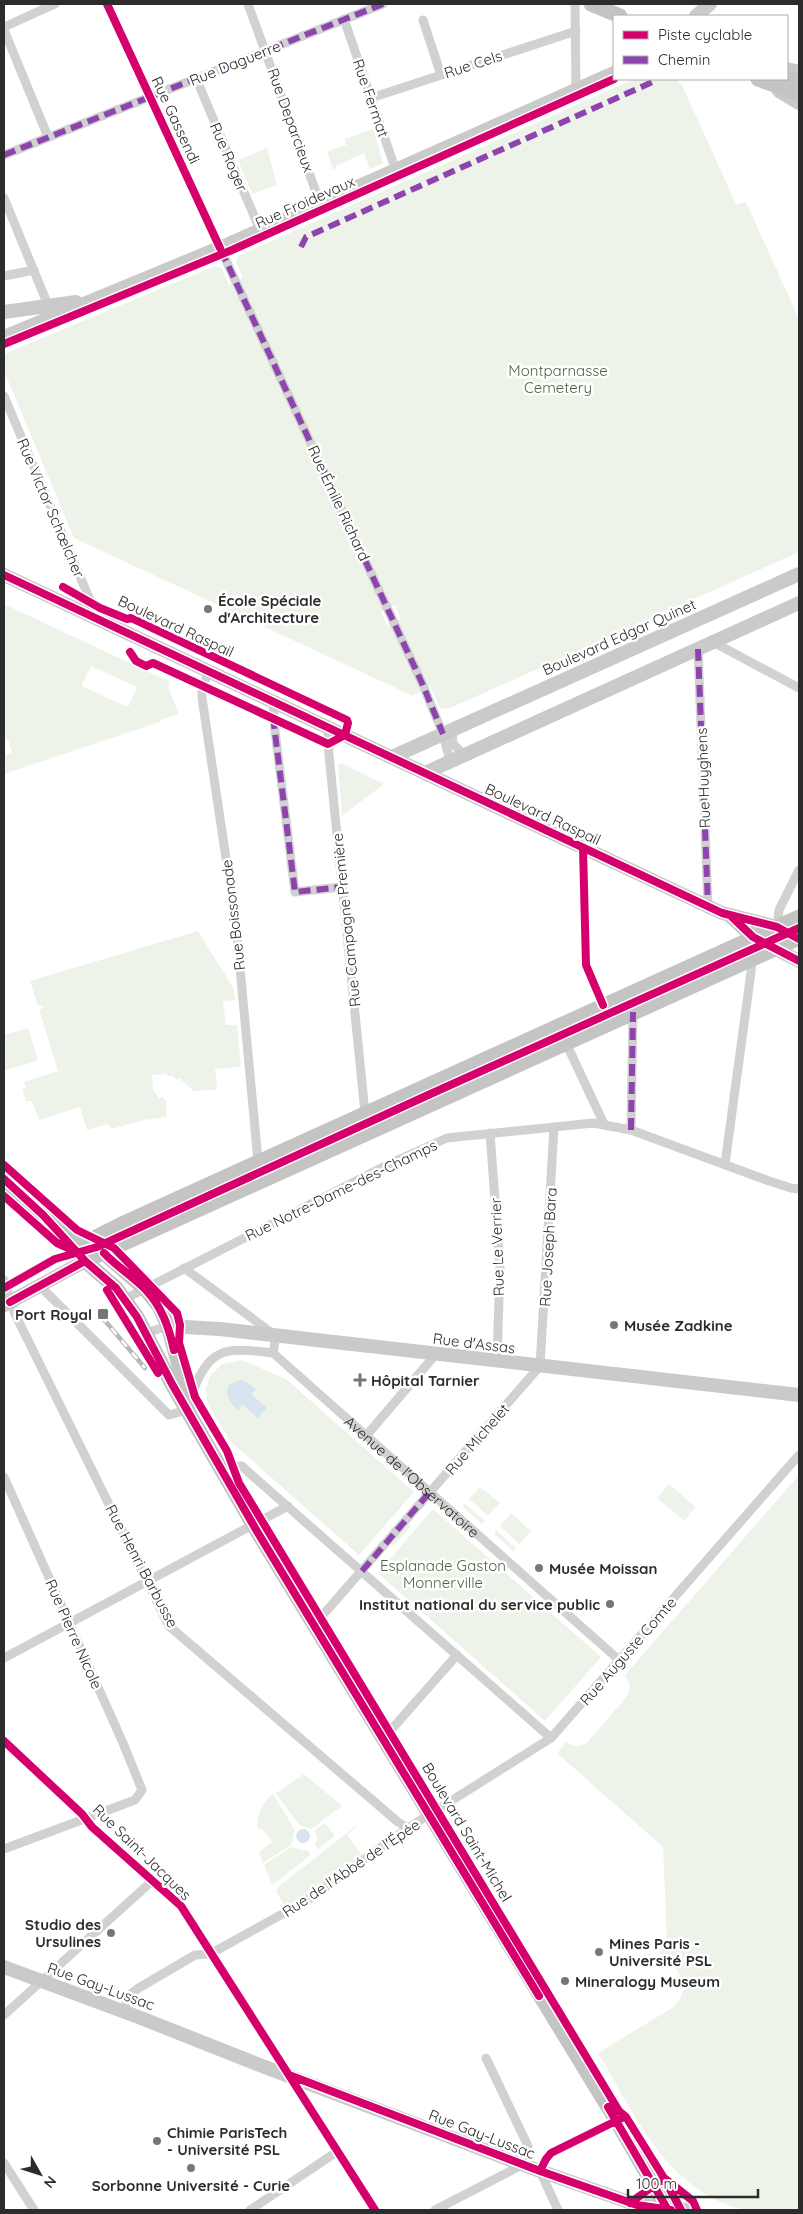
<svg xmlns="http://www.w3.org/2000/svg" width="803" height="2214" viewBox="0 0 803 2214" font-family="Quicksand,sans-serif">
<style>
.green{fill:#eef3ea;fill-rule:evenodd}
.water{fill:#d7e4ef}
.lines{fill:none;stroke-linecap:round;stroke-linejoin:round}
.street{stroke:#d1d1d1;stroke-width:9}
.secondary{stroke:#cacaca;stroke-width:14}
.primary{stroke:#c4c4c4;stroke-width:15}
.rail-casing{stroke:#b8b8b8;stroke-width:4.5}
.rail{stroke:#fff;stroke-width:2.5;stroke-dasharray:8;stroke-linecap:butt}
.quiet{stroke:#8e44ad;stroke-width:6;stroke-dasharray:12 6;stroke-linecap:butt}
.cycleway-casing{stroke:#fff;stroke-width:11}
.cycleway{stroke:#d6006c;stroke-width:8}
.poi-dot{fill:#767676;stroke:#fff;stroke-width:2}
.labels{text-anchor:middle;dominant-baseline:central;stroke-width:5;stroke-linejoin:round;paint-order:stroke}
.street-label{font-size:15px;fill:#2c2c2c;stroke:#fff}
.park-label{font-size:15px;fill:#4d653c;stroke:#fff}
.poi-label{font-size:15px;font-weight:bold;fill:#2c2c2c;stroke:#fff;text-anchor:start}
</style>
<rect width="100%" height="100%" fill="#fff"/>
<!-- green -->
<path class="green" d="M634,79H677L679,84L681,83L736,204L746,202L799,319V552L448,709L440,708L430,686L428,687L397,621L401,619L395,605L390,607L239,280L243,278L236,262L238,256Z
M373,129L383,163L370,169L364,153L336,166V168L333,170L327,151L346,145L345,139Z
M267,148L277,185L252,194L238,160Z
M215,266L221,268L229,285L233,283L384,609L381,612L387,625L391,624L422,690L413,696L74,538L4,371V354Z
M4,604L170,682L168,687L179,714L160,720V722L4,774V756L12,753L8,739L4,740ZM91,666L137,687L128,707L81,686Z
M341,763L384,784L342,816L338,765Z
M198,931L234,989L235,1000L223,1001L226,1025H237L241,1065L238,1067L215,1069L217,1087L215,1090L194,1091L179,1078L177,1080L172,1076H167L166,1074L152,1075L153,1090L159,1098L163,1097L164,1100H166L167,1117L145,1120L111,1129L108,1124L87,1130L80,1107L39,1120L32,1101H26L22,1089L26,1088L24,1082L58,1071L39,1009L44,1008L41,1005L38,1006L30,981Z
M28,1028L38,1060L4,1071V1035Z
M242,1360L286,1379L414,1492L359,1555L231,1442L208,1405L206,1390L210,1376L222,1364Z
M799,1475V2210C782,2210 762,2213 746,2210C669,2195 633,2112 598,2053L672,2008C696,1986 677,1968 659,1952L667,1942L663,1847L559,1755L558,1752L566,1742L577,1747L587,1743L628,1695L630,1685L625,1675Z
M669,1484L696,1507L684,1521L657,1498Z
M480,1487L500,1503L488,1516L469,1499Z
M465,1504L485,1521L482,1524L463,1507Z
M433,1509L601,1657L545,1721L378,1573Z
M511,1513L531,1531L519,1544L500,1526Z
M407,1523L411,1526L394,1546L390,1543Z
M496,1530L516,1548L513,1551L494,1534Z
M304,1774L342,1806L311,1829L299,1825L276,1793Z
M273,1794L295,1830L291,1845L263,1863L259,1852L272,1842L263,1830L257,1828C258,1813 261,1803 273,1794Z
M325,1823L335,1836L318,1849L315,1844L317,1839L315,1830Z
M356,1826L357,1827L347,1835L362,1855L305,1896L285,1907L276,1891L278,1887Z
M291,1847L302,1850H307L311,1855L272,1885L264,1865Z"/>
<!-- water -->
<path class="water" d="M241,1380L248,1383L256,1389L251,1394L267,1408L258,1418L243,1405L238,1410C230,1402 223,1395 230,1384Z
M296 1836a7 7 0 1 1 14 0a7 7 0 1 1-14 0Z"/>
<g class="lines">
<!-- street -->
<g class="street">
<path d="M107,4L422,683L443,734L450,761"/>
<path d="M248,4L320,203"/>
<path d="M575,4L576,91"/>
<path d="M344,19L396,171"/>
<path d="M423,20L441,75"/>
<path d="M4,27L55,4"/>
<path d="M4,30L48,137"/>
<path d="M196,78L260,230"/>
<path d="M371,98L576,31"/>
<path d="M4,155L383,4"/>
<path d="M4,198L50,310"/>
<path d="M4,276L34,270"/>
<path d="M4,396L98,619"/>
<path d="M713,642L799,688"/>
<path d="M698,649L708,906"/>
<path d="M208,671L202,691V698L236,925L258,1161"/>
<path d="M273,702L275,731L295,892L342,887"/>
<path d="M328,728L329,755L365,1113"/>
<path d="M452,730L453,744L463,754"/>
<path d="M583,848L586,965L603,1005"/>
<path d="M777,927L779,910L799,870"/>
<path d="M566,1043L604,1124"/>
<path d="M631,1130L633,1012"/>
<path d="M490,1133L500,1267L497,1361"/>
<path d="M725,1164L751,972L753,937"/>
<path d="M184,1268L276,1336L273,1353"/>
<path d="M4,1280L15,1314L169,1626L398,1822L408,1828"/>
<path d="M40,1286L169,1415L187,1410"/>
<path d="M125,1299L391,1163L447,1138L593,1123L631,1130L769,1181L791,1188L799,1189"/>
<path d="M146,1333L168,1326"/>
<path id="s1" d="M190,1399C209,1347 222,1347 273,1353L619,1660"/>
<path d="M366,1436L436,1354"/>
<path d="M221,1466H242L246,1470L551,1738"/>
<path d="M4,1477L123,1743L142,1790L135,1800L4,1849"/>
<path d="M315,1624L540,1366L554,1127"/>
<path d="M4,1658L288,1506"/>
<path d="M383,1739L457,1655"/>
<path d="M4,1741L82,1814L92,1827L181,1906L375,2210"/>
<path d="M123,2011L131,1994L137,1989L195,1955L210,1954L306,1901L408,1828L551,1738L799,1455"/>
<path d="M4,2015L152,1881"/>
<path d="M4,2163L34,2210"/>
<path d="M250,2210L338,2151"/>
<path d="M435,2210L524,2164L528,2146L486,2058"/>
<path d="M558,2210L540,2171L546,2159L551,2153L616,2121"/>
</g>
<!-- secondary -->
<path class="secondary" d="M696,16L710,4
M787,69L799,72
M779,91L799,103
M4,312L76,302
M4,337L229,244L614,73
M4,575L722,913L777,927L799,939
M392,757L799,574
M425,773L799,603
M731,917L753,937L799,961
M4,1305L85,1261
M168,1326L220,1329L799,1395
M4,1967L141,2018L257,2064L540,2171L637,2205L691,2210"/>
<!-- primary -->
<path class="primary" d="M591,4L620,16
M787,78L799,82
M758,79L799,94
M4,1179L43,1215L85,1261L116,1288L137,1317L172,1384L258,1533L613,2115L668,2210
M56,1222L97,1247L146,1290L159,1306L168,1326L190,1404
M85,1261L82,1251L88,1241L126,1222L799,917
M85,1261L799,938"/>
<defs>
<path id="rail" d="M101,1316L145,1368"/>
</defs>
<!-- rail casing -->
<use href="#rail" class="rail-casing"/>
<!-- rail -->
<use href="#rail" class="rail"/>
<!-- quiet -->
<path class="quiet" d="M4,155L383,4
M301,247L306,237L657,80
M221,250L422,683L443,734
M698,649L708,906
M273,717L295,892L342,887
M631,1130L633,1012
M362,1571L429,1493"/>
<defs>
<path id="cycleway" d="M107,4L220,248
M4,344L232,250L614,79
M4,575L722,913L777,927L799,939
M63,587L100,608L127,619L131,618L347,720L348,723L345,735L328,744L153,663L146,666L136,661L130,652
M583,848L586,965L603,1005
M731,916L753,937L799,961
M4,1165L77,1230L114,1248L177,1313L180,1325L179,1343L195,1397L227,1451L239,1483L619,2111L626,2117L664,2178L681,2210
M4,1179L43,1215L85,1261L116,1288L137,1317L172,1384L258,1533L539,1996
M4,1196L57,1243L68,1248
M104,1253C117,1267 133,1276 146,1290C162,1307 169,1328 174,1350
M4,1288L55,1259L97,1247L426,1096L799,928
M107,1290L158,1373
M10,1302L85,1261
M4,1741L82,1814L92,1827L181,1906L375,2210
M289,2075L540,2171L637,2205L671,2210
M608,2107L668,2210
M540,2171L546,2159L551,2153L622,2118
M630,2203L664,2178L693,2201L697,2210"/>
</defs>
<!-- cycleway casing -->
<use href="#cycleway" class="cycleway-casing"/>
<!-- cycleway -->
<use href="#cycleway" class="cycleway"/>
</g>
<!-- markers -->
<g class="poi-dot">
<circle cx="208" cy="609" r="5"/>
<rect x="97" y="1308" width="12" height="12" rx="2.5"/>
<circle cx="614" cy="1325" r="5"/>
<path d="M357.5 1372.5h5v5h5v5h-5v5h-5v-5h-5v-5h5z"/>
<circle cx="539" cy="1568" r="5"/>
<circle cx="610" cy="1604" r="5"/>
<circle cx="111" cy="1933" r="5"/>
<circle cx="599" cy="1952" r="5"/>
<circle cx="565" cy="1981" r="5"/>
<circle cx="157" cy="2141" r="5"/>
<circle cx="191" cy="2168" r="5"/>
</g>
<g class="labels">
<!-- street labels -->
<g class="street-label">
<text transform="translate(235 63) rotate(-22)">Rue Daguerre</text>
<text transform="translate(473 64) rotate(-18)">Rue Cels</text>
<text transform="translate(371 98) rotate(71)">Rue Fermat</text>
<text transform="translate(176 120) rotate(65)">Rue Gassendi</text>
<text transform="translate(291 120) rotate(70)">Rue Deparcieux</text>
<text transform="translate(229 157) rotate(67)">Rue Roger</text>
<text transform="translate(305 202) rotate(-24)">Rue Froidevaux</text>
<text transform="translate(339 503) rotate(65)">Rue Émile Richard</text>
<text transform="translate(51 508) rotate(67)">Rue Victor Schœlcher</text>
<text transform="translate(176 626) rotate(25)">Boulevard Raspail</text>
<text transform="translate(619 637) rotate(-24)">Boulevard Edgar Quinet</text>
<text transform="translate(703 778) rotate(-92)">Rue Huyghens</text>
<text transform="translate(543 814) rotate(25)">Boulevard Raspail</text>
<text transform="translate(233 915) rotate(-97)">Rue Boissonade</text>
<text transform="translate(346 920) rotate(-96)">Rue Campagne Première</text>
<text transform="translate(341 1190) rotate(-26)">Rue Notre-Dame-des-Champs</text>
<text transform="translate(497 1247) rotate(-92)">Rue Le Verrier</text>
<text transform="translate(548 1247) rotate(-87)">Rue Joseph Bara</text>
<text transform="translate(474 1343) rotate(7)">Rue d'Assas</text>
<text transform="translate(477 1439) rotate(-49)">Rue Michelet</text>
<text stroke="none"><textPath href="#s1" startOffset="295">Avenue de l'Observatoire</textPath></text>
<text transform="translate(142 1566) rotate(62)">Rue Henri Barbusse</text>
<text transform="translate(74 1634) rotate(66)">Rue Pierre Nicole</text>
<text transform="translate(628 1651) rotate(-49)">Rue Auguste Comte</text>
<text transform="translate(467 1832) rotate(59)">Boulevard Saint-Michel</text>
<text transform="translate(142 1852) rotate(44)">Rue Saint-Jacques</text>
<text transform="translate(351 1868) rotate(-34)">Rue de l'Abbé de l'Épée</text>
<text transform="translate(101 1986) rotate(20)">Rue Gay-Lussac</text>
<text transform="translate(482 2134) rotate(21)">Rue Gay-Lussac</text>
</g>
<!-- park labels -->
<g class="park-label">
<text x="558" y="370">Montparnasse<tspan x="558" dy="17">Cemetery</tspan></text>
<text x="443" y="1565">Esplanade Gaston<tspan x="443" dy="17">Monnerville</tspan></text>
</g>
<!-- poi labels -->
<g class="poi-label">
<text x="218" y="600">École Spéciale<tspan x="218" dy="17">d'Architecture</tspan></text>
<text x="92" y="1314" text-anchor="end">Port Royal</text>
<text x="624" y="1325">Musée Zadkine</text>
<text x="371" y="1380">Hôpital Tarnier</text>
<text x="549" y="1568">Musée Moissan</text>
<text x="600" y="1604" text-anchor="end">Institut national du service public</text>
<text x="101" y="1924" text-anchor="end">Studio des<tspan x="101" dy="17">Ursulines</tspan></text>
<text x="609" y="1943">Mines Paris -<tspan x="609" dy="17">Université PSL</tspan></text>
<text x="575" y="1981">Mineralogy Museum</text>
<text x="167" y="2132">Chimie ParisTech<tspan x="167" dy="17">- Université PSL</tspan></text>
<text x="191" y="2185" text-anchor="middle">Sorbonne Université - Curie</text>
</g>
</g>
<!-- border -->
<rect width="803" height="2214" fill="none" stroke="#2c2c2c" stroke-width="10"/>
<!-- legend -->
<rect x="613" y="15" width="175" height="65" fill="#ffffff" stroke="#ababab"/>
<rect x="623" y="31" width="25" height="8" fill="#d6006c" stroke="#ababab"/>
<text x="658" y="40" font-size="15" fill="#2c2c2c">Piste cyclable</text>
<rect x="623" y="56" width="25" height="8" fill="#8e44ad" stroke="#ababab"/>
<text x="658" y="65" font-size="15" fill="#2c2c2c">Chemin</text>
<!-- north arrow -->
<g transform="translate(40 2174) rotate(129)" stroke="#ffffff" stroke-width="4" paint-order="stroke">
<path d="M0-4L9 19L0 12L-9 19Z" fill="#2c2c2c"/>
<text y="-8" font-size="14" font-weight="bold" text-anchor="middle" fill="#2c2c2c">N</text>
</g>
<!-- scale -->
<path d="M628 2189v8h130v-8" fill="none" stroke="#2c2c2c" stroke-width="2.5"/>
<text x="636" y="2189" font-size="15" fill="#2c2c2c" stroke="#ffffff" stroke-width="4" paint-order="stroke">100 m</text>
</svg>
